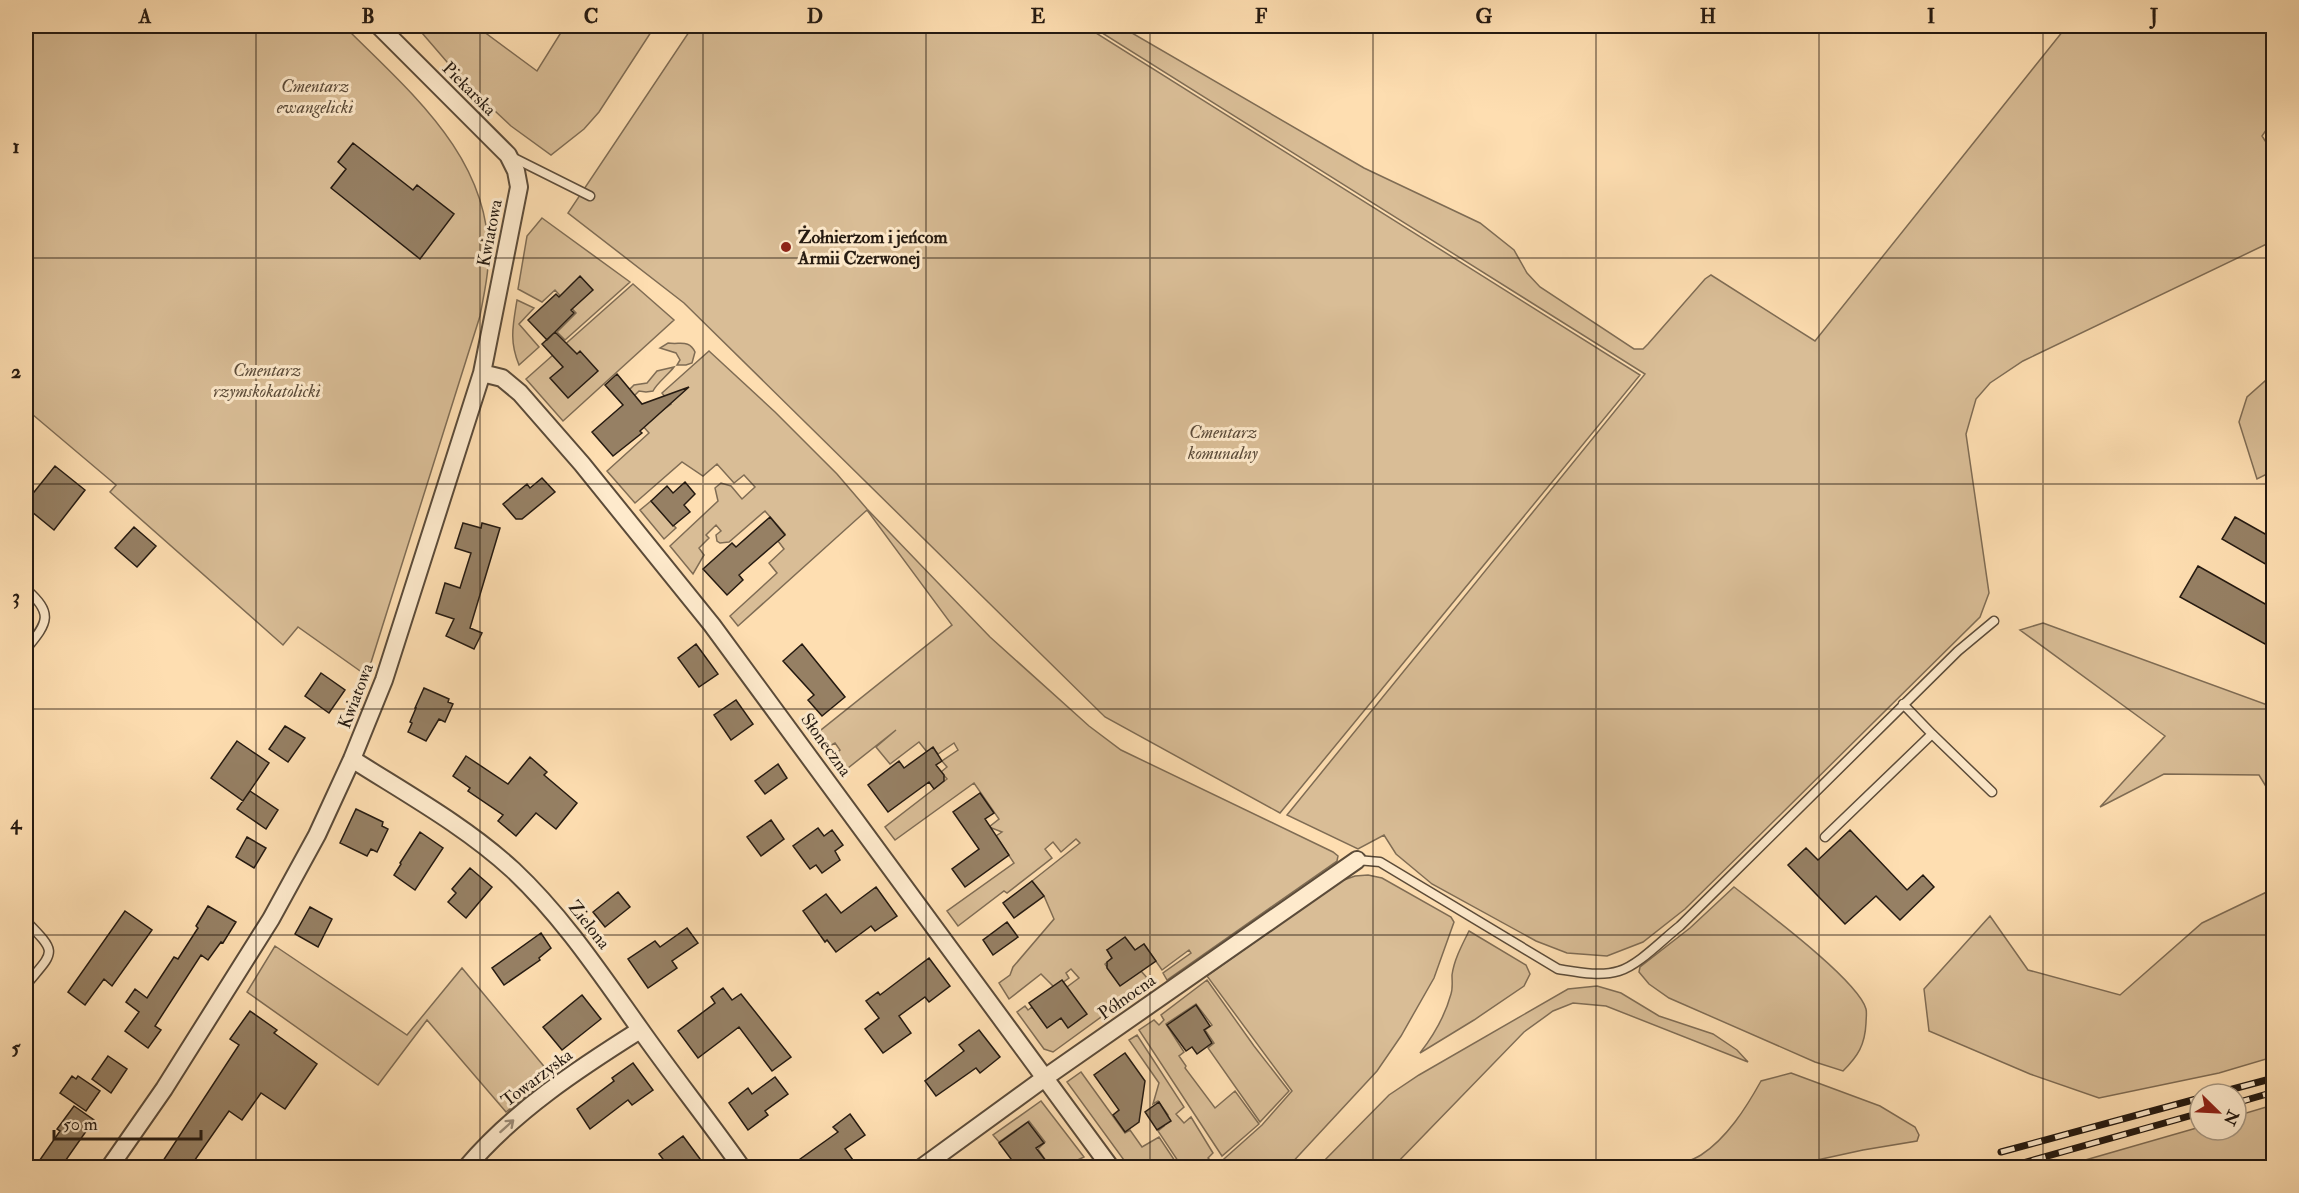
<svg xmlns="http://www.w3.org/2000/svg" width="2299" height="1193" viewBox="0 0 2299 1193" font-family="'IM FELL Double Pica',serif">
<style>
.green{fill:#d9bd96;stroke:#7f6c54;stroke-width:1.5}
.building{fill:#968064;stroke:#251a11;stroke-width:1.5}
.lines{fill:none;stroke-linecap:round;stroke-linejoin:round}
.lane-casing{stroke:#5b4b39;stroke-width:11}
.street-casing{stroke:#5b4b39;stroke-width:20}
.lane{stroke:#feeacc;stroke-width:8}
.street{stroke:#feeacc;stroke-width:16}
.rail-casing{stroke:#251a11;stroke-width:7}
.rail{stroke:#feeacc;stroke-width:4.5;stroke-dasharray:14;stroke-linecap:butt}
.oneway{stroke:#9c8c78}
.grid{fill:none;stroke:#251a11;stroke-width:1.5;stroke-opacity:0.55}
.poi-dot{fill:#8f2418;stroke:#feeacc;stroke-width:2}
.labels{text-anchor:middle;dominant-baseline:central;stroke-width:6;stroke-linejoin:round;paint-order:stroke}
.park-label{font-size:18px;font-style:italic;fill:#5b4b39;stroke:#feeacc}
.street-label{font-size:18px;fill:#251a11;stroke:#feeacc}
.poi-label{font-size:18px;font-weight:bold;fill:#251a11;stroke:#feeacc;text-anchor:start}
.neatline{fill:none;stroke:#251a11;stroke-width:2}
.grid-label{font-size:20px;text-anchor:middle;font-weight:bold;fill:#251a11}
</style>
<rect width="100%" height="100%" fill="#fedeb1"/>
<filter id="stains"><feTurbulence type="fractalNoise" baseFrequency=".00333" numOctaves="4"/><feColorMatrix values="0 0 0 0 .2 0 0 0 0 .09 0 0 0 0 .02 0 0 0 .5 -.17"/></filter>
<radialGradient id="worn" r=".72"><stop offset=".6" stop-color="#630" stop-opacity="0"/><stop offset="1" stop-color="#630" stop-opacity=".3"/></radialGradient>
<!-- green -->
<path class="green" d="M26,26H344C411,93 495,161 488,266C487,282 483,299 480,316L368,672L363,673L298,627L283,645L110,492L116,485L26,409Z
M416,26H476L537,71L565,26H655L599,112L584,129L551,155L511,126L466,84Z
M693,26H1085L1640,375L1280,813L1105,717L684,303L568,213Z
M1091,26H1120L1364,168L1480,223L1514,250L1527,273L1540,287L1634,349H1643L1648,344L1705,279L1711,275L1815,341L2067,26H2273V120L2262,136L2273,153V241L2023,361L1990,383L1976,399L1966,434L1989,593L1980,617L1685,909L1643,942L1607,956L1567,953L1536,941L1432,884L1396,854L1384,835L1358,849L1287,815L1645,374Z
M542,218L630,282L565,340L557,332L576,313L555,290L542,302L518,289L527,236Z
M633,284L674,320L563,421L526,379Z
M517,300L534,308L519,324L539,347L519,365C509,341 513,325 517,300Z
M668,343C680,345 689,339 695,352L692,363L686,365H677L680,360L676,353L660,348Z
M709,351L775,412L837,474L867,509L990,637L1089,726L1121,750L1333,852L1338,856L1337,861L1167,980L1163,973L1191,953L1189,950L1162,970L1144,944L1135,950H1107L1112,958L1105,964L1120,985L1141,971L1148,979L1118,1001L1119,1004L1053,1052L1044,1049L1017,1012L1025,1006L1028,1010L1032,1007L1047,1027L1061,1018L1063,990L1079,978L1071,969L1066,973L1069,978L1055,988L1041,974L1009,999L999,983L1010,975L1013,967L1054,919L1044,896L1032,881L1080,843L1076,839L1061,852L1053,842L1045,849L1052,858L1007,893L1004,891L958,926L947,911L1014,863L996,836L1002,832L989,827L999,819L974,783L895,840L885,827L947,779L941,772L947,767L942,761L958,750L954,743L938,754L933,748L927,752L919,742L890,764L876,747L896,730L843,772L832,756L840,750L835,743L826,748L816,734L952,625L867,510L738,626L730,616L777,573L769,563L784,549L778,541L785,534L765,511L729,542L720,543L717,541L716,535L721,531L716,525L706,535L709,538L699,548L704,555L693,574L670,546L718,501L715,488L721,483L731,486L742,499L755,487L744,475L734,483L717,464L703,476L682,462L635,503L607,471L649,433L642,425L671,404L662,393Z
M674,367C668,375 657,383 653,391L646,392L639,391L631,399L628,391L634,385L647,383L657,371Z
M2273,374V471L2257,479L2239,422L2247,397Z
M651,501L676,528L664,539L640,510Z
M2043,623L2273,707V798L2259,775L2164,774L2100,807L2165,736L2020,630Z
M1368,875L1382,878L1451,917L1454,922L1434,978L1401,1036L1377,1071L1288,1167H1215L1262,1125L1292,1091L1207,976L1341,881L1355,876Z
M1734,887C1762,909 1858,980 1866,1009C1867,1013 1866,1019 1866,1023C1865,1045 1858,1056 1843,1071L1815,1062L1669,998L1649,984L1639,972L1640,967L1690,928Z
M2273,889V1057L2219,1073L2099,1098L2030,1074L1929,1031L1924,989L1990,916L2028,970L2120,995L2202,923Z
M1469,931L1526,965L1530,974L1524,986L1474,1020L1420,1053C1434,1035 1445,1016 1451,994C1453,988 1452,982 1452,975C1454,960 1462,945 1469,931Z
M275,946L407,1035L462,968L552,1076L506,1112L427,1020L378,1085L247,992Z
M1207,980L1254,1046L1289,1091L1260,1122L1208,1048L1214,1043L1205,1030L1212,1025L1196,1004L1166,1024L1184,1052L1179,1056L1186,1066L1185,1068L1215,1108L1235,1091L1259,1124L1222,1156L1139,1030L1154,1020L1159,1025L1164,1020L1161,1015Z
M1597,986L1621,993L1659,1016L1713,1034L1737,1050L1748,1062L1606,1006L1573,1003L1553,1011L1524,1032L1393,1167H1318L1389,1095L1419,1075L1568,989Z
M1137,1035L1184,1107L1176,1114L1184,1123L1191,1117L1213,1153L1208,1158L1214,1164L1211,1167L1193,1166L1182,1167L1158,1131L1164,1126L1161,1121L1168,1115L1158,1101L1153,1104L1159,1083L1129,1040Z
M1081,1072L1125,1133L1130,1130L1142,1147L1159,1137L1179,1167H1129L1067,1082Z
M1791,1073L1880,1106L1915,1127L1919,1135L1917,1141L1863,1150L1785,1167H1674C1683,1163 1693,1160 1701,1155C1727,1138 1746,1108 1761,1081Z
M1041,1101L1084,1157L1063,1167H1050L1038,1149L1045,1142L1029,1121L999,1142L993,1135Z
M2273,1105V1167H2061L2200,1127V1130H2236V1116Z"/>
<!-- building -->
<path class="building" d="M353,143L413,190L417,185L454,214L420,259L331,188L346,169L338,162Z
M580,276L593,290L571,310L574,313L547,340L528,320L556,294L559,297Z
M555,332L577,354L580,351L598,371L568,398L550,378L563,367L542,344Z
M617,374L642,404L689,387L640,431L642,433L613,456L592,432L623,405L605,385Z
M55,466L85,490L54,530L26,507V502Z
M542,478L555,492L522,519H516L503,504L527,484L530,488Z
M685,482L695,494L684,505L690,512L673,526L651,501L667,486L673,493Z
M770,517L785,535L739,575L743,580L727,595L703,569L732,543L736,547Z
M2235,517L2274,539V569L2222,539Z
M463,523L481,528L482,523L500,528L470,628L482,633L474,649L446,636L454,619L436,613L445,583L460,588L471,553L455,548Z
M134,527L156,546L137,567L115,548Z
M2198,566L2274,609V649L2180,597Z
M696,644L718,674L699,687L678,658Z
M802,644L845,697L822,716L808,700L814,695L783,661Z
M321,673L345,690L329,713L305,696Z
M424,688L449,699L448,702L453,704L445,722L439,719L426,741L408,732L412,723L410,722L416,708H415Z
M736,700L753,724L731,740L714,715Z
M285,726L305,738L288,762L269,749Z
M237,741L269,763L243,801L211,778Z
M933,747L942,761L936,765L944,775V781L934,789L929,782L888,812L868,785L899,761L904,768Z
M466,756L508,784L530,757L547,772L544,775L577,803L556,829L536,813L516,836L498,821L503,815L468,791L470,788L453,776Z
M778,764L787,778L765,794L755,781Z
M250,791L278,810L266,829L237,809Z
M980,793L994,813L985,819L1009,855L965,887L952,869L979,849L953,812Z
M356,809L383,822L382,826L388,829L377,852L371,849L367,856L340,843Z
M771,820L784,839L761,856L747,837Z
M818,828L824,836L832,830L843,845L835,851L840,860L822,873L816,865L810,869L793,846Z
M1850,830L1907,890L1923,875L1934,887L1900,920L1876,896L1845,924L1788,865L1806,848L1818,860Z
M420,832L443,848L415,890L394,875L401,864L400,863Z
M247,837L266,848L254,868L236,857Z
M470,868L492,887L466,918L448,902L456,893L452,889Z
M1032,881L1044,896L1014,918L1003,903Z
M876,887L897,916L875,931L871,926L836,952L827,940L825,942L803,911L826,894L841,913Z
M618,892L630,907L605,927L593,912Z
M208,906L236,922L223,943L221,942L208,960L201,955L155,1026L161,1030L148,1048L125,1031L139,1012L126,1002L135,989L147,998L174,957L178,959L198,928L196,926Z
M310,907L332,919L318,947L295,934Z
M125,911L152,930L112,986L104,979L85,1005L68,992Z
M1007,922L1018,937L993,955L983,940Z
M687,928L698,943L672,961L677,968L648,988L628,959L655,941L660,947Z
M541,933L551,948L539,958L540,960L504,985L492,968Z
M1125,937L1135,950L1144,944L1156,961L1120,986L1107,968V962L1112,958L1107,950Z
M929,958L950,986L929,1002L925,997L899,1016L911,1033L883,1053L865,1029L879,1018L866,1001L878,992L880,995Z
M1062,980L1087,1014L1068,1028L1061,1018L1047,1028L1029,1003Z
M723,988L732,1000L741,994L791,1057L772,1071L739,1027L698,1058L678,1031L715,1003L711,997Z
M582,995L601,1019L562,1050L543,1027Z
M1196,1005L1210,1026L1204,1030L1212,1043L1197,1054L1192,1047L1186,1051L1167,1025Z
M250,1011L277,1030L274,1033L317,1064L285,1109L261,1093L242,1120L229,1111L190,1167H159L239,1045L230,1039Z
M979,1030L1000,1057L980,1073L976,1068L936,1096L925,1081L964,1051L959,1045Z
M1125,1053L1145,1081L1139,1122L1125,1132L1113,1115L1119,1110L1094,1075Z
M108,1056L127,1069L111,1093L92,1079Z
M633,1063L653,1090L632,1105L628,1100L590,1129L577,1109L614,1081L612,1078Z
M72,1076L76,1079L78,1076L100,1091L86,1111L60,1093Z
M775,1077L788,1094L765,1111L768,1115L748,1130L729,1103L748,1088L752,1094Z
M1159,1102L1171,1121L1157,1130L1145,1112Z
M74,1106L94,1120L61,1167H35L60,1131L57,1129Z
M850,1114L865,1135L845,1149L858,1167H789L838,1132L833,1127Z
M1028,1122L1044,1143L1036,1148L1046,1161L1037,1167H1017L999,1143Z
M683,1136L706,1167H669L659,1154Z"/>
<g class="lines">
<defs>
<path id="lane" d="M510,156L590,196
M26,589C53,613 49,622 26,649
M1932,734L1992,792
M1825,837L1932,734L1903,704
M1357,860L1380,862L1558,969C1577,972 1600,977 1619,971C1639,965 1663,939 1680,926L1958,651L1994,621
M26,921C58,954 55,950 26,985"/>
<path id="street" d="M482,373L502,378L520,393L582,464L712,625L1111,1168
M352,759C407,794 465,826 513,870C563,917 600,973 640,1029C673,1076 709,1121 742,1168
M109,1168L164,1089L271,919L317,835L352,759L384,680L482,373L519,187L516,171L508,155L379,26
M466,1168C514,1111 578,1069 640,1030
M921,1168L1046,1077L1357,860"/>
</defs>
<!-- lane casing -->
<use href="#lane" class="lane-casing"/>
<!-- street casing -->
<use href="#street" class="street-casing"/>
<!-- lane -->
<use href="#lane" class="lane"/>
<!-- street -->
<use href="#street" class="street"/>
<defs>
<path id="rail" d="M2214,1094L2274,1078
M2236,1103L2274,1092
M2001,1152L2200,1098
M2005,1168L2200,1113"/>
</defs>
<!-- rail casing -->
<use href="#rail" class="rail-casing"/>
<!-- rail -->
<use href="#rail" class="rail"/>
</g>
<!-- one-way arrows -->
<defs><path id="oneway-shaft" d="M-6 0H5M1.5-3L5.5 0L1.5 3" fill="none" stroke-width="1.6" stroke-linecap="round" stroke-linejoin="round" transform="scale(1.5)"/></defs>
<use class="oneway" href="#oneway-shaft" transform="translate(507 1126) rotate(-42)"/>
<!-- grid -->
<path class="grid" d="M256,26V1168M480,26V1168M703,26V1168M926,26V1168M1150,26V1168M1373,26V1168M1596,26V1168M1819,26V1168M2043,26V1168M26,258H2274M26,484H2274M26,709H2274M26,935H2274"/>
<!-- markers -->
<circle class="poi-dot" cx="786" cy="247" r="6"/>
<g class="labels">
<!-- park labels -->
<g class="park-label">
<text x="315" y="86">Cmentarz<tspan x="315" dy="21">ewangelicki</tspan></text>
<text x="267" y="370">Cmentarz<tspan x="267" dy="21">rzymskokatolicki</tspan></text>
<text x="1223" y="432">Cmentarz<tspan x="1223" dy="21">komunalny</tspan></text>
</g>
<!-- street labels -->
<g class="street-label">
<text transform="translate(469 89) rotate(45)">Piekarska</text>
<text transform="translate(490 233) rotate(-79)">Kwiatowa</text>
<text transform="translate(356 696) rotate(-69)">Kwiatowa</text>
<text transform="translate(826 745) rotate(54)">Słoneczna</text>
<text transform="translate(589 925) rotate(52)">Zielona</text>
<text transform="translate(1127 997) rotate(-35)">Północna</text>
<text transform="translate(537 1078) rotate(-37)">Towarzyska</text>
</g>
<!-- poi labels -->
<g class="poi-label">
<text x="798" y="237">Żołnierzom i jeńcom<tspan x="798" dy="21">Armii Czerwonej</tspan></text>
</g>
</g>
<!-- margin -->
<rect width="2299" height="1193" fill="none" stroke="#fedeb1" stroke-width="66"/>
<!-- north arrow -->
<g transform="translate(2218 1112) rotate(114)"><circle r="28" fill="#feeacc" stroke="#a79781" stroke-width="1.5"/>
<path d="M0-4.5L10 22L0 15L-10 22Z" fill="#8f2418"/>
<text y="-9" font-size="16" font-weight="bold" text-anchor="middle" fill="#251a11">N</text>
</g>
<!-- scale -->
<path d="M54 1130v9h147v-9" fill="none" stroke="#251a11" stroke-width="3"/>
<text x="63" y="1130" font-size="18" fill="#251a11" stroke="#feeacc" stroke-width="4.5" paint-order="stroke">50 m</text>
<rect x="33" y="33" width="2233" height="1127" class="neatline"/>
<g class="grid-label">
<text x="145" y="23">A</text>
<text x="368" y="23">B</text>
<text x="591" y="23">C</text>
<text x="815" y="23">D</text>
<text x="1038" y="23">E</text>
<text x="1261" y="23">F</text>
<text x="1484" y="23">G</text>
<text x="1708" y="23">H</text>
<text x="1931" y="23">I</text>
<text x="2154" y="23">J</text>
<text x="16" y="153">1</text>
<text x="16" y="378">2</text>
<text x="16" y="603">3</text>
<text x="16" y="829">4</text>
<text x="16" y="1054">5</text>
</g>
<rect width="100%" height="100%" filter="url(#stains)"/>
<rect width="100%" height="100%" fill="url(#worn)"/>
</svg>
